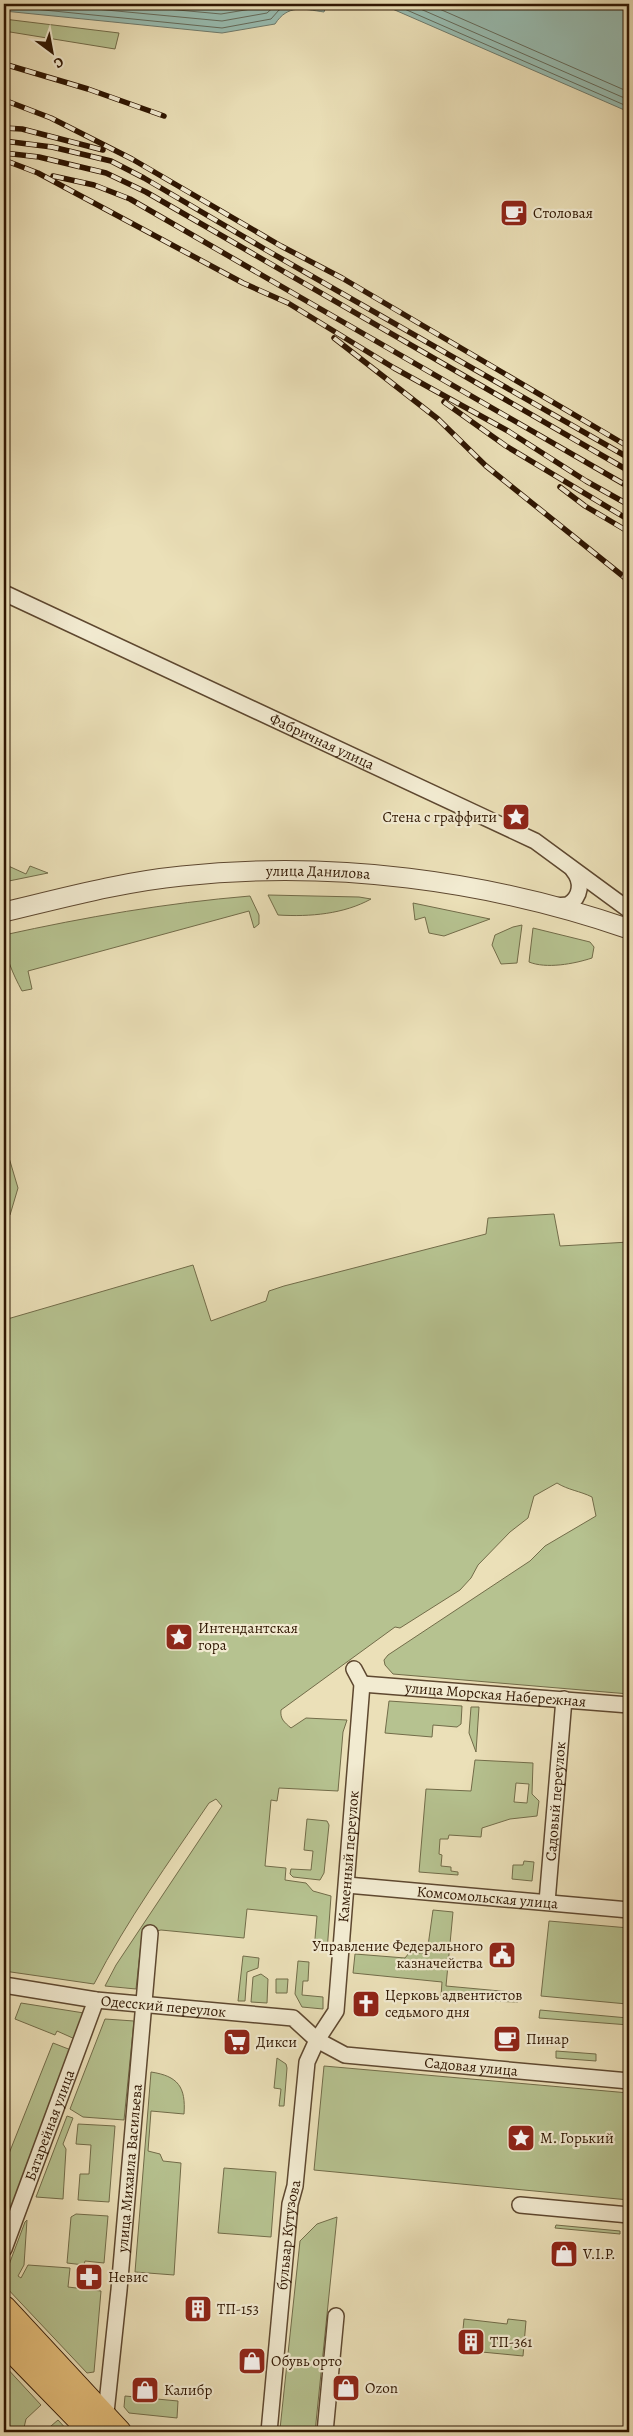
<svg xmlns="http://www.w3.org/2000/svg" width="633" height="2436" viewBox="0 0 633 2436" font-family="Alegreya,serif">
<style>
.green{fill:#b6c290;stroke:#726c49;fill-rule:evenodd}
.water{fill:#98bdb2;stroke:#6e7a6c}
.lines{fill:none;stroke-linecap:round;stroke-linejoin:round}
.shore{stroke:#646a5a;stroke-width:1}
.minor-casing{stroke:#5e4830;stroke-width:18}
.tertiary-casing{stroke:#5e4830;stroke-width:21}
.primary-casing{stroke:#2f1602;stroke-width:26}
.minor{stroke:#f2ebd1;stroke-width:15}
.tertiary{stroke:#f2ebd1;stroke-width:19}
.primary{stroke:#e6c07c;stroke-width:24}
.rail-casing{stroke:#2f1602;stroke-width:5.5}
.rail{stroke:#f2ebd1;stroke-width:4;stroke-dasharray:11;stroke-linecap:butt}
.labels{text-anchor:middle;dominant-baseline:central;stroke-width:4.5;stroke-linejoin:round;paint-order:stroke}
.poi-label{font-size:15px;fill:#2f1602;stroke:#f2ebd1;text-anchor:start}
.street-label{font-size:15px;fill:#2f1602;stroke:#f2ebd1}
</style>
<rect width="100%" height="100%" fill="#ebe0b8"/>
<filter id="stains"><feTurbulence type="fractalNoise" baseFrequency=".004" numOctaves="4"/><feColorMatrix values="0 0 0 0 .2 0 0 0 0 .09 0 0 0 0 .02 0 0 0 .5 -.17"/></filter>
<radialGradient id="worn" r=".72"><stop offset=".6" stop-color="#630" stop-opacity="0"/><stop offset="1" stop-color="#630" stop-opacity=".3"/></radialGradient>
<!-- green -->
<path class="green" d="M4,19L119,33L115,49L4,31Z
M4,864L26,874L30,866L48,873L4,882Z
M268,895L359,897L371,899C344,914 310,917 278,915Z
M250,896L259,915V924L254,928L249,911L28,971L32,989L22,991C13,974 4,955 4,935C86,917 166,903 250,896Z
M413,903L490,919L444,936L429,933L425,917L415,920Z
M522,925L517,963L501,964L492,945L495,935L513,927Z
M533,928L590,942L594,947L592,958C574,964 546,969 529,962Z
M4,1141L18,1188L10,1215L4,1218Z
M554,1214L560,1246L629,1242V1694L393,1674L385,1665L384,1660L388,1655L530,1561L545,1546L596,1516L592,1497C580,1491 568,1490 557,1483L534,1496L528,1518L510,1532L478,1565L471,1578L460,1590L400,1628L395,1627L281,1710C280,1719 284,1722 291,1728L306,1718L347,1720L343,1732L338,1791L279,1788L277,1801L271,1800L265,1866L286,1868L285,1880L306,1883L313,1891L331,1896L327,1952L314,1950L317,1916L247,1909L244,1938L161,1930L142,1934L136,1989L105,1986L116,1965L222,1806L216,1799L209,1803C169,1862 127,1920 94,1984L4,1971V1320L193,1265L211,1321L266,1301L269,1291L284,1286L486,1234L488,1218Z
M389,1701L462,1706L461,1724L457,1727L433,1725L432,1737L385,1733Z
M471,1707H479L476,1752L469,1733Z
M475,1760L533,1763L532,1794L539,1801L537,1816L510,1819L482,1828L481,1837L449,1835L448,1839H440L439,1854L442,1855L441,1866L451,1867V1871L458,1872V1875L419,1872L426,1789L471,1791ZM516,1783L529,1784L527,1803L514,1802Z
M307,1819L327,1821L329,1825L324,1873L320,1880L293,1877L290,1874L291,1869L311,1870L313,1851L304,1850Z
M627,1824H629V1871H624Z
M524,1861L534,1862L532,1881L512,1879L513,1865H523Z
M433,1910L453,1912L446,1986L522,1993L518,2002L451,2000L441,1996L442,1982L353,1973L355,1954L405,1958L409,1953H427Z
M549,1921L629,1928V2008L627,2004L541,1996Z
M243,1956L259,1958L258,1968L247,1972L245,2001H238Z
M298,1961L309,1962L308,1981H303L302,1995L323,1997V2009L302,2007L295,1994Z
M261,1974L268,1979L267,2003L251,2002L253,1977Z
M276,1979H288L287,1993H276Z
M21,2003L84,2013L75,2039L57,2031L55,2035L15,2019Z
M540,2010L628,2018L629,2025L539,2018Z
M105,2019L134,2021L124,2120L83,2117L70,2109Z
M53,2043L71,2050L4,2230V2166Z
M556,2051L596,2054V2061L556,2058Z
M277,2058L286,2064L287,2068L284,2106H279L281,2089L274,2088Z
M324,2066L629,2093V2200L314,2170Z
M151,2072C178,2076 186,2087 184,2114L151,2111L148,2151L160,2154L163,2161L181,2163L174,2275L135,2272Z
M67,2116L73,2118L63,2144L66,2149L63,2199L36,2197Z
M78,2124L115,2126L109,2202L78,2200L80,2174H89L91,2145L76,2144Z
M224,2168L276,2172L271,2237L218,2233Z
M76,2214L108,2216L104,2263L85,2261L84,2265L67,2263L71,2217Z
M337,2217L315,2432L280,2429L300,2241L317,2224Z
M27,2220L24,2265L18,2276L21,2278L28,2265L70,2268L68,2287L101,2291L94,2372L87,2373L4,2285V2278L25,2222Z
M556,2225L620,2231V2234L555,2228Z
M464,2319L507,2324L508,2319L526,2321L523,2356L461,2350Z
M4,2365L41,2405L26,2419L23,2432H4Z
M125,2396L178,2401L177,2418L129,2413L124,2407Z
M58,2420L69,2432H44Z"/>
<!-- water -->
<path class="water" d="M4,4H327L324,12C303,9 288,4 275,24L222,33L4,11Z
M381,4H629V112Z"/>
<g class="lines">
<!-- shore -->
<path class="shore" d="M43,4L222,21L267,13L277,4
M113,4L221,14L263,7L266,4
M393,4L629,107
M409,4L629,100
M428,4L629,92
M4,6L222,28L271,19L279,10L297,4"/>
<defs>
<g id="minor">
<path id="s1" d="M4,593L535,841L629,910"/>
<path d="M554,906L568,905C581,897 583,882 573,870"/>
<path id="s2" d="M362,1684L629,1705"/>
<path id="s3" d="M347,1885L629,1910"/>
<path id="s4" d="M547,1902L564,1699"/>
<path id="s5" d="M4,1985L96,2000L293,2018L317,2040L345,2055L629,2081"/>
<path d="M520,2205L629,2215"/>
<path id="s6" d="M4,2249L96,2000"/>
<path id="s7" d="M105,2422L119,2290L150,1933"/>
<path id="s8" d="M269,2432L290,2204L295,2186L307,2062L317,2040L336,2011L362,1684L354,1669"/>
<path d="M325,2432L336,2316"/>
</g>
<g id="tertiary">
<path id="s9" d="M4,912C63,898 121,882 182,876C332,860 487,880 629,929"/>
</g>
<path id="primary" d="M4,2308L119,2432
M4,2342L85,2425L92,2430L113,2432"/>
</defs>
<!-- minor casing -->
<use href="#minor" class="minor-casing"/>
<!-- tertiary casing -->
<use href="#tertiary" class="tertiary-casing"/>
<!-- primary casing -->
<use href="#primary" class="primary-casing"/>
<!-- minor -->
<use href="#minor" class="minor"/>
<!-- tertiary -->
<use href="#tertiary" class="tertiary"/>
<!-- primary -->
<use href="#primary" class="primary"/>
<defs>
<path id="rail" d="M4,64L88,89L164,116
M4,100L51,118L132,159L281,246L342,278L629,447
M4,128L22,129L103,150
M4,141L52,147L111,161L144,178L268,251L629,458
M4,153L39,157L106,173L146,192L629,471
M4,160L38,173L243,283L288,303L394,368L508,431L586,481L629,505
M53,176L94,185L130,199L629,487
M334,338L438,419L486,466L629,581
M444,402L506,446L629,520
M560,487L585,506L629,532"/>
</defs>
<!-- rail casing -->
<use href="#rail" class="rail-casing"/>
<!-- rail -->
<use href="#rail" class="rail"/>
</g>
<!-- icons -->
<defs>
<symbol id="cafe-square" viewBox="-11 -11 22 22"><rect x="-9" y="-9" width="18" height="18" rx="4" fill="#8f2418" stroke="#f2ebd1"/><path d="M-5.5-4.5H6V0H3Q3 3.5 0 3.5H-2.5Q-5.5 3.5-5.5 0ZM3-3.2v2h1.7v-2ZM-6 4.5H4V6H-6Z" fill="#fff"/></symbol>
<symbol id="sight-square" viewBox="-11 -11 22 22"><rect x="-9" y="-9" width="18" height="18" rx="4" fill="#8f2418" stroke="#f2ebd1"/><path d="M0-6L1.8-2.2L6-1.7L2.9 1.2L3.7 5.4L0 3.3L-3.7 5.4L-2.9 1.2L-6-1.7L-1.8-2.2Z" fill="#fff"/></symbol>
<symbol id="civic-square" viewBox="-11 -11 22 22"><rect x="-9" y="-9" width="18" height="18" rx="4" fill="#8f2418" stroke="#f2ebd1"/><path d="M-.6-6.5H3V-4.5H.6V-3L4-1V1h2V6H-6V1h2V-1L-.6-3ZM-1.2 2.5V6h2.4V2.5Z" fill="#fff"/></symbol>
<symbol id="church-square" viewBox="-11 -11 22 22"><rect x="-9" y="-9" width="18" height="18" rx="4" fill="#8f2418" stroke="#f2ebd1"/><path d="M-1.2-6h2.4v3.5h3.3v2.4h-3.3V6h-2.4V-.1h-3.3v-2.4h3.3Z" fill="#fff"/></symbol>
<symbol id="supermarket-square" viewBox="-11 -11 22 22"><rect x="-9" y="-9" width="18" height="18" rx="4" fill="#8f2418" stroke="#f2ebd1"/><path d="M-6-5.5h2.5l.6 2H6L4.5 2H-2.5L-4.4-4H-6ZM-1.5 3.2a1.3 1.3 0 1 0 .1 0ZM3 3.2a1.3 1.3 0 1 0 .1 0Z" fill="#fff"/></symbol>
<symbol id="shop-square" viewBox="-11 -11 22 22"><rect x="-9" y="-9" width="18" height="18" rx="4" fill="#8f2418" stroke="#f2ebd1"/><path d="M-5-2.5h2.3a2.7 3.5 0 0 1 5.4 0H5L5.5 6h-11ZM-1.5-2.5h3a1.5 2.3 0 0 0-3 0Z" fill="#fff"/></symbol>
<symbol id="pharmacy-square" viewBox="-11 -11 22 22"><rect x="-9" y="-9" width="18" height="18" rx="4" fill="#8f2418" stroke="#f2ebd1"/><path d="M-2-6h4v4h4v4h-4v4h-4v-4h-4v-4h4Z" fill="#fff"/></symbol>
<symbol id="building-square" viewBox="-11 -11 22 22"><rect x="-9" y="-9" width="18" height="18" rx="4" fill="#8f2418" stroke="#f2ebd1"/><path d="M-4-6H4V6H1V3H-1V6H-4ZM-2.5-4.3h1.7v1.8h-1.7ZM.8-4.3h1.7v1.8H.8ZM-2.5-1h1.7V.8h-1.7ZM.8-1h1.7V.8H.8Z" fill="#fff"/></symbol>
</defs>
<g fill-rule="evenodd">
<use href="#cafe-square" x="498" y="197" width="32" height="32"/>
<use href="#sight-square" x="500" y="801" width="32" height="32"/>
<use href="#sight-square" x="163" y="1621" width="32" height="32"/>
<use href="#civic-square" x="486" y="1939" width="32" height="32"/>
<use href="#church-square" x="350" y="1988" width="32" height="32"/>
<use href="#cafe-square" x="491" y="2023" width="32" height="32"/>
<use href="#supermarket-square" x="221" y="2026" width="32" height="32"/>
<use href="#sight-square" x="505" y="2122" width="32" height="32"/>
<use href="#shop-square" x="548" y="2238" width="32" height="32"/>
<use href="#pharmacy-square" x="73" y="2261" width="32" height="32"/>
<use href="#building-square" x="182" y="2293" width="32" height="32"/>
<use href="#building-square" x="455" y="2326" width="32" height="32"/>
<use href="#shop-square" x="236" y="2345" width="32" height="32"/>
<use href="#shop-square" x="330" y="2372" width="32" height="32"/>
<use href="#shop-square" x="129" y="2374" width="32" height="32"/>
</g>
<g class="labels">
<!-- poi labels -->
<g class="poi-label">
<text x="533" y="213">Столовая</text>
<text x="497" y="817" text-anchor="end">Стена с граффити</text>
<text x="198" y="1628">Интендантская<tspan x="198" dy="17">гора</tspan></text>
<text x="483" y="1946" text-anchor="end">Управление Федерального<tspan x="483" dy="17">казначейства</tspan></text>
<text x="385" y="1995">Церковь адвентистов<tspan x="385" dy="17">седьмого дня</tspan></text>
<text x="526" y="2039">Пинар</text>
<text x="256" y="2042">Дикси</text>
<text x="540" y="2138">М. Горький</text>
<text x="583" y="2254">V.I.P.</text>
<text x="108" y="2277">Невис</text>
<text x="217" y="2309">ТП-153</text>
<text x="490" y="2342">ТП-361</text>
<text x="271" y="2361">Обувь орто</text>
<text x="365" y="2388">Ozon</text>
<text x="164" y="2390">Калибр</text>
</g>
<!-- street labels -->
<g class="street-label">
<text stroke="none"><textPath href="#s1" startOffset="351">Фабричная улица</textPath></text>
<text stroke="none"><textPath href="#s9" startOffset="318">улица Данилова</textPath></text>
<text stroke="none"><textPath href="#s2" startOffset="134">улица Морская Набережная</textPath></text>
<text stroke="none"><textPath href="#s4" startOffset="101">Садовый переулок</textPath></text>
<text stroke="none"><textPath href="#s8" startOffset="586">Каменный переулок</textPath></text>
<text stroke="none"><textPath href="#s3" startOffset="141">Комсомольская улица</textPath></text>
<text stroke="none"><textPath href="#s5" startOffset="161">Одесский переулок</textPath></text>
<text stroke="none"><textPath href="#s5" startOffset="482">Садовая улица</textPath></text>
<text stroke="none"><textPath href="#s6" startOffset="132">Батарейная улица</textPath></text>
<text stroke="none"><textPath href="#s7" startOffset="255">улица Михаила Васильева</textPath></text>
<text stroke="none"><textPath href="#s8" startOffset="198">бульвар Кутузова</textPath></text>
</g>
</g>
<!-- margin -->
<rect width="633" height="2436" fill="none" stroke="#ebe0b8" stroke-width="20"/>
<rect x="5" y="5" width="623" height="2426" fill="none" stroke="#2f1602" stroke-width="2.5"/>
<rect x="10" y="10" width="613" height="2416" fill="none" stroke="#2f1602"/>
<!-- north arrow -->
<g transform="translate(52 52) rotate(148)" stroke="#f2ebd1" stroke-width="4" paint-order="stroke">
<path d="M0-4L9 19L0 12L-9 19Z" fill="#2f1602"/>
<text y="-8" font-size="14" font-weight="bold" text-anchor="middle" fill="#2f1602">С</text>
</g>
<rect width="100%" height="100%" filter="url(#stains)"/>
<rect width="100%" height="100%" fill="url(#worn)"/>
</svg>
